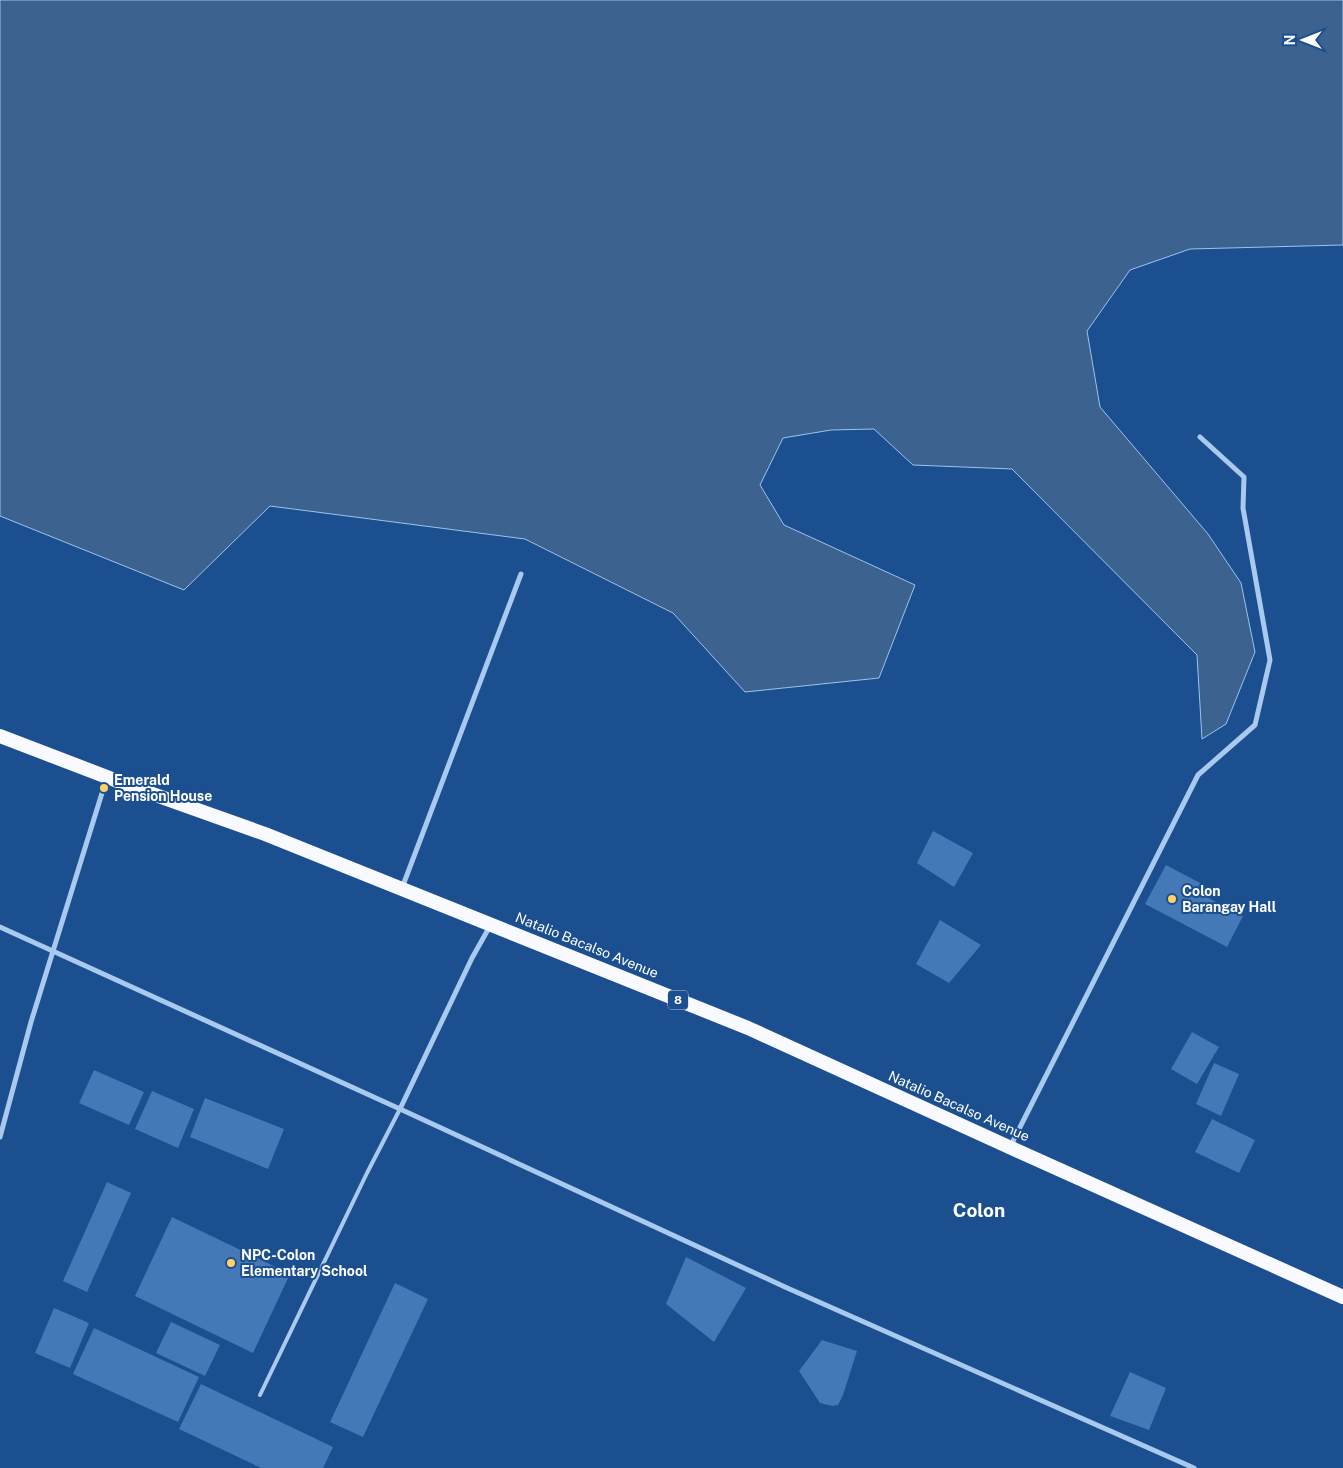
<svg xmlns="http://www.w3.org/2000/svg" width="1343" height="1468" viewBox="0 0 1343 1468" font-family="'Public Sans',sans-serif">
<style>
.water{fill:#3c6290;stroke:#9cc4f0}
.building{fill:#4478b7}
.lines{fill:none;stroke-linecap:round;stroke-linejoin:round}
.service{stroke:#a9c9ee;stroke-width:4}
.minor{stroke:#a9c9ee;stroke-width:5}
.trunk{stroke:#f8faff;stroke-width:14}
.poi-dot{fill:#ffd166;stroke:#1b4f8f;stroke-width:2}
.labels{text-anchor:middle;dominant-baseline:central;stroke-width:4;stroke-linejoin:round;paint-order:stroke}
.shield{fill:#1b4f8f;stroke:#bbcadd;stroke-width:1}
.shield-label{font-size:12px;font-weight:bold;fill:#fff}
.poi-label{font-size:14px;font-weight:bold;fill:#fff;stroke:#1b4f8f;text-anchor:start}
.street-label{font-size:14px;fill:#fff;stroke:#1b4f8f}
.district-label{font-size:19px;font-weight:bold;fill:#fff;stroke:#1b4f8f}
</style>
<rect width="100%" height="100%" fill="#1b4f8f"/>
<!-- water -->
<path class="water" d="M0,0H1343V245L1190,249L1130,270L1087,331L1100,407L1208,534L1241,583L1255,652L1226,724L1202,739L1197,655L1012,469L913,465L874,429L831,430L783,438L760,485L784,525L915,585L879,678L745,692L673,613L525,539L270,506L184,590L0,516Z"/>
<!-- building -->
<path class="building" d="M933,831L973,853L954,887L917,863Z
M1166,865L1204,885L1199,893L1243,916L1227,947L1145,904Z
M940,920L981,945L949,983L916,964Z
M1192,1032L1219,1047L1197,1084L1171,1069Z
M1214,1063L1239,1074L1221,1116L1196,1104Z
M94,1070L144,1092L129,1125L79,1103Z
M152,1091L194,1109L178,1148L135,1129Z
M205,1098L284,1129L268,1169L190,1137Z
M1212,1119L1255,1140L1239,1173L1195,1152Z
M107,1182L131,1193L87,1292L63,1281Z
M172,1217L290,1274L253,1353L135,1296Z
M686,1257L746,1288L714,1342L666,1304Z
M395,1283L428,1299L363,1437L330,1422Z
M54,1308L89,1323L70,1368L35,1353Z
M171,1322L220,1345L205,1376L156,1353Z
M94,1328L199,1377L178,1422L73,1374Z
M822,1340L857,1351L843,1395L838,1405L832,1406L820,1403L799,1371Z
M1130,1372L1166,1388L1149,1430L1110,1416Z
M201,1384L333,1447L323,1468H261L179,1429Z"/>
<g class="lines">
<!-- service -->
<path class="service" d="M260,1395L367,1173L400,1109"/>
<!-- minor -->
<path class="minor" d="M402,888L521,574
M0,927L400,1109L785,1287L1194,1468
M400,1109L472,958L490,926
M0,1137L31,1022L107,777
M1010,1147L1198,775L1255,725L1270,660L1243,508L1244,477L1200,437"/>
<!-- trunk -->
<path class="trunk" d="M0,736L133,787L265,834L748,1028L1009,1147L1343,1297"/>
</g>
<!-- markers -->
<g class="poi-dot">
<circle cx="104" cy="788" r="5"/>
<circle cx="1172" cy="899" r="5"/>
<circle cx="231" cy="1263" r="5"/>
</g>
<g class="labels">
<!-- shield labels -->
<rect class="shield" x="668" y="990.5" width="20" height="19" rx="4"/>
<g class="shield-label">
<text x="678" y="1000">8</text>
</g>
<!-- poi labels -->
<g class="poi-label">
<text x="114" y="780">Emerald<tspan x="114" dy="16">Pension House</tspan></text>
<text x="1182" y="891">Colon<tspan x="1182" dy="16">Barangay Hall</tspan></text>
<text x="241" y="1255">NPC-Colon<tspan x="241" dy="16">Elementary School</tspan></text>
</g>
<!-- street labels -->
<g class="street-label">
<text transform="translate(587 945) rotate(22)">Natalio Bacalso Avenue</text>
<text transform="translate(959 1106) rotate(24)">Natalio Bacalso Avenue</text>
</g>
<!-- district labels -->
<g class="district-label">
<text x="979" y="1210">Colon</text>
</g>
</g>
<!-- north arrow -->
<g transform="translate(1303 40) rotate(270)" stroke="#1b4f8f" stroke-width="4" paint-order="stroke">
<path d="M0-4L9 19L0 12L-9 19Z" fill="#ffffff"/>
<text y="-8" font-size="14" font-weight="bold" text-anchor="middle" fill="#ffffff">N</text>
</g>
</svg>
